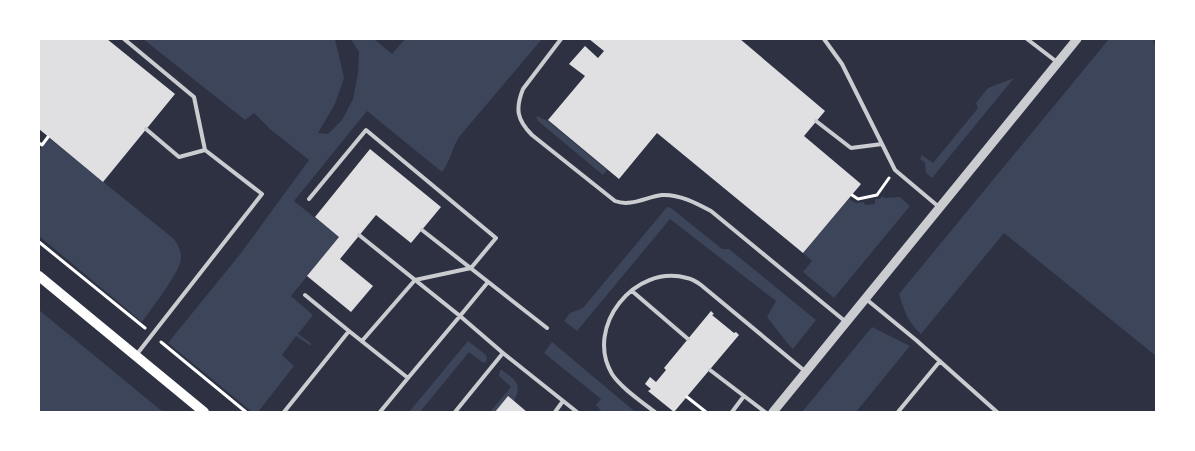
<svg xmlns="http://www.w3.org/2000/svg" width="1195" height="451" viewBox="0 0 1195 451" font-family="Mulish,sans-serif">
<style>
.green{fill:#3c4559}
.building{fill:#e0e0e3}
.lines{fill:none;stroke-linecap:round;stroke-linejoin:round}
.path{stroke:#fff;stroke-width:3}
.service{stroke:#caccd0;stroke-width:4}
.tertiary{stroke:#caccd0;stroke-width:9}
.secondary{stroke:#fff;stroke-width:10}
</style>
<rect width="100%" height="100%" fill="#2d3142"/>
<!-- green -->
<path class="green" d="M143,39H335L344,78L335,104L318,133L328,134L342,120L353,99L358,73L359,52L351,39H374L392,54L405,39H542L459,137C452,148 450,162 442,172L367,111L294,201L339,237L291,296L313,315L298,334L311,343V346L296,336L282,355L294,366L258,412H252L168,343L241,253L309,160L271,130L254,113L245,120Z
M1109,39H1153L1156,50V356L1004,233L921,334C908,323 904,310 899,294Z
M1014,78L932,178L926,173L925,163L920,159L922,155L933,163L978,108L976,103L988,88Z
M536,116L548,121L607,170L603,175L538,121Z
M49,138L174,239C178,245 181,250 181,257C182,270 151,309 142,322L39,236V151Z
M882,196L885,198L900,197L910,206L834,298L803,272L812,261L803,253L849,199L856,203L864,202L865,205L875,204V199H880Z
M667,207L671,208L722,249H729L816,320L793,349L788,344L767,317L776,301L670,219L577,331L564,321L570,313L583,308Z
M39,310L163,412H39Z
M872,327L910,346L856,412H802Z
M468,341L486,355L487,358L486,363L482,362L469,352L420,412H409Z
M552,342L633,410L635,412H602L596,405L601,399L544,353Z
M500,370H502C515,380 523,384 514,401L507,397L495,412H490L511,387L499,376Z"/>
<!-- building -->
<path class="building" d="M39,39H107L175,94L103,182L39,129Z
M589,39H740L825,111L804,136L861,184L803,253L657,133L619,179L548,120L585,76L569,64L585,46L598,58L604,51Z
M370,149L441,207L411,243L376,215L340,259L373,286L351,312L307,276L339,237L315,217Z
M711,311L714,314L712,315L734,333L736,332L739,335L674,412L648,391L651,389L645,384L650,377L656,382L666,370L664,368Z
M508,396L514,401L527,412H495Z"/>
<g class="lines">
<!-- path -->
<path class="path" d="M39,143L42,145L48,137
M852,195L858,199L877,195L889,178
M39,242L145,328
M161,342L246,412
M687,397L706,412"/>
<!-- service -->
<path class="service" d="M124,39L194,97L205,150L262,194L137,354
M561,39L523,89C515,109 517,120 532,135L615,201C631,207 646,197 662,195C679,194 696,203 711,211L846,322
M824,39L842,64L895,170L939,207
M1027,39L1057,62
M816,121L851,148L882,144
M146,129L179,157L205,150
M309,199L366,130L496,238L471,268L415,280L362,341
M422,230L547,328
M359,235L460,316L488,282
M632,291L688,339
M866,299L916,340L997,412
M349,331L408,378L380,412
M710,370L765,412
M408,378L460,316L503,353
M284,412L349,331L305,295
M455,412L503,353L577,412
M555,412L563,401
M655,412C642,402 621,388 612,374C584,327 635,263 687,278C692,279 697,282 701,285L806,372
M732,412L744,396
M898,412L940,361"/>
<!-- tertiary -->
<path class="tertiary" d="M773,412L1077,39"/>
<!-- secondary -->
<path class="secondary" d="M39,276L204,412"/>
</g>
<!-- border -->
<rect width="1195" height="451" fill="none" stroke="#ffffff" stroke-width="80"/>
</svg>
